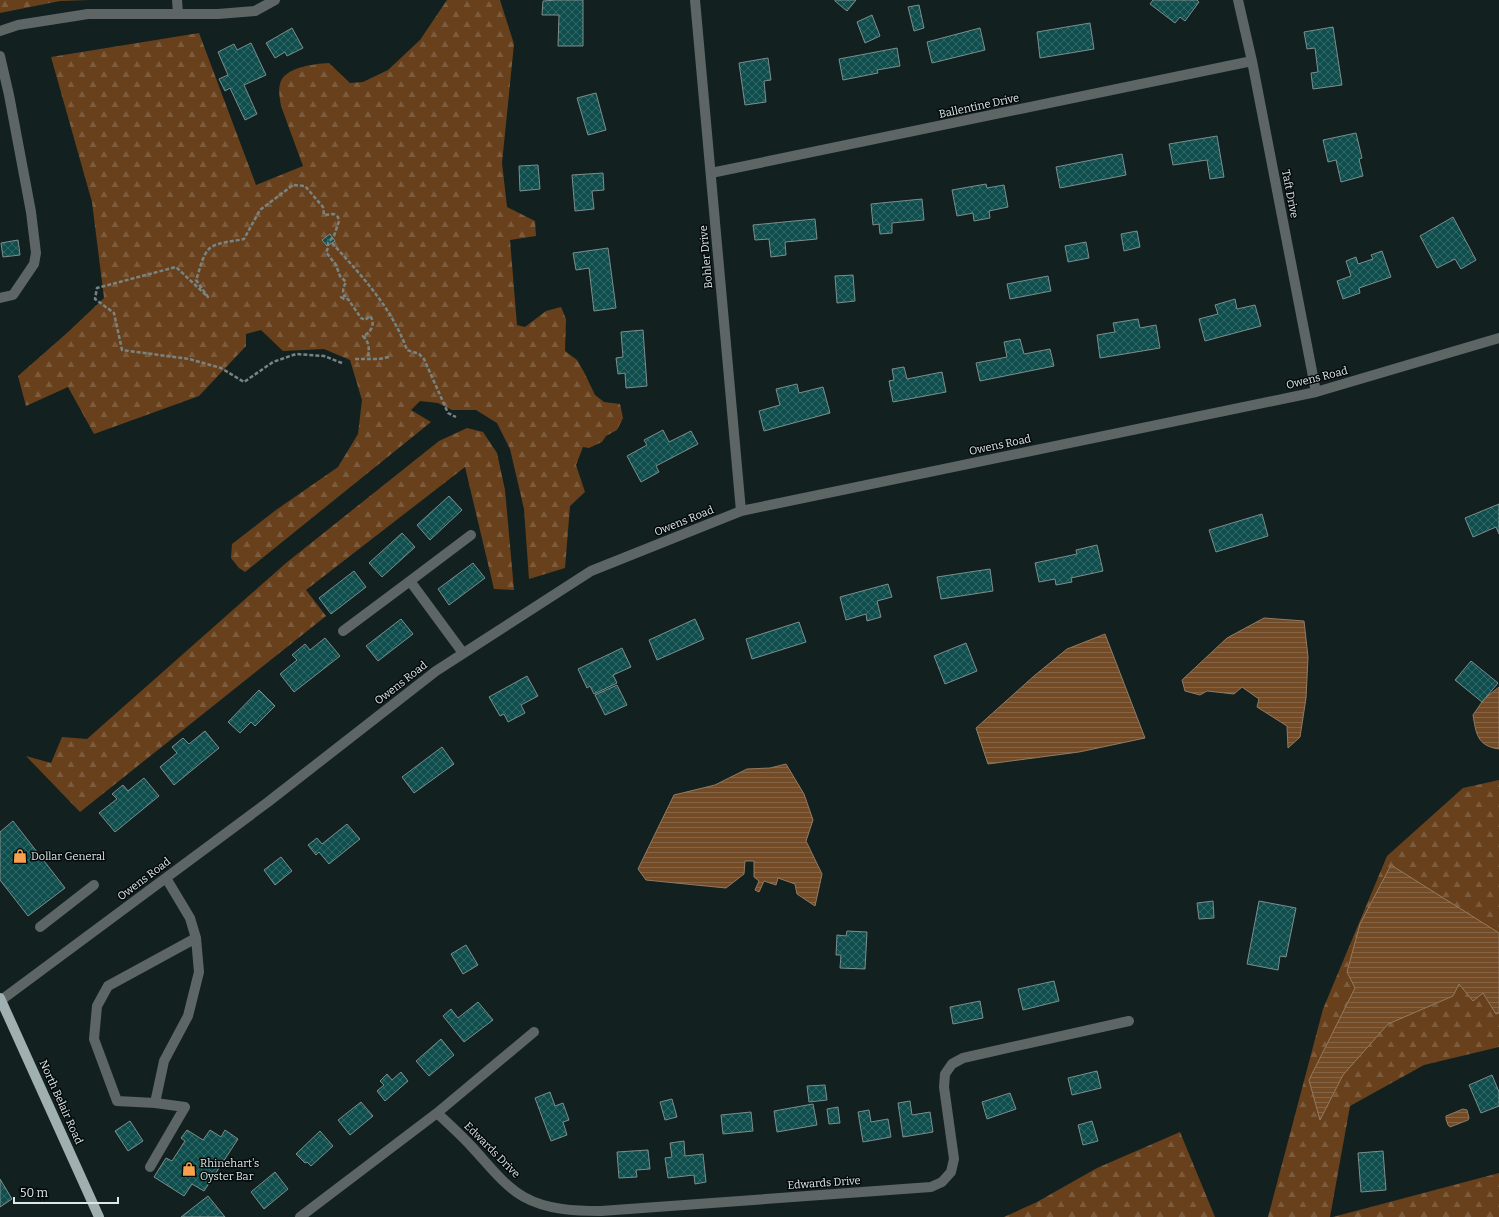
<svg xmlns="http://www.w3.org/2000/svg" width="1499" height="1217" viewBox="0 0 1499 1217" font-family="Bitter,serif">
<style>
.forest{fill:url(#forest-firs)}
.water{fill:url(#water-rules);stroke:#937a60}
.building{fill:url(#building-cross-hatch);stroke:#7c8e8d}
.lines{fill:none;stroke-linecap:round;stroke-linejoin:round}
.path{stroke:#788483;stroke-width:2.5;stroke-dasharray:4 2;stroke-linecap:butt}
.minor{stroke:#5e6665;stroke-width:10}
.major{stroke:#a0afaf;stroke-width:10}
.labels{text-anchor:middle;dominant-baseline:central;stroke-width:3;stroke-linejoin:round;paint-order:stroke}
.street-label{font-size:11px;fill:#dee7e7;stroke:#040909}
.poi-label{font-size:11px;fill:#dee7e7;stroke:#040909;text-anchor:start}
</style>
<defs>
<pattern id="forest-firs" width="22" height="20" patternUnits="userSpaceOnUse"><rect width="22" height="20" fill="#68411c"/><path d="M5 1l3.5 6h-7zM16 11l3.5 6h-7z" fill="#7d5c3d"/></pattern>
<pattern id="water-rules" width="6" height="5" patternUnits="userSpaceOnUse"><rect width="6" height="5" fill="#734b26"/><path d="M0 2.5h6" fill="none" stroke="#866546"/></pattern>
<pattern id="building-cross-hatch" width="8" height="8" patternUnits="userSpaceOnUse"><rect width="8" height="8" fill="#104e4d"/><path d="M0 0l8 8M0 8l8-8" fill="none" stroke="#326867"/></pattern>
</defs>
<rect width="100%" height="100%" fill="#122120"/>
<!-- forest -->
<path class="forest" d="M0,0H90L60,1L0,13Z
M447,0H500L514,44L502,163L507,207L535,221L536,236L510,240L517,325L525,327L546,311L561,307L566,319L565,351L577,360L584,372L595,395L604,402L620,404L623,418L617,430L606,436L602,442L589,448L583,447L576,465L585,492L570,506L565,568L529,579L524,509L510,449L497,423L476,410H452L438,403L420,401L411,410L431,422L245,572L239,568L231,558L232,544L276,510L338,467L358,434L362,400L350,360L324,349L283,351L261,330L246,334V346L199,396L94,434L68,387L26,406L18,376L67,333L104,298L92,202L51,57L199,33L256,185L303,166L281,106C280,99 278,91 280,84C284,67 314,64 329,63L350,83L363,82L388,70L420,40Z
M467,428L483,432L497,453L505,490L514,590L494,589L465,467L306,590L326,616L80,812L26,756L51,763L62,737L87,739L286,563L439,441Z
M1499,780V1047L1424,1065L1350,1106L1330,1217H1268L1323,1009L1387,856L1463,788Z
M1180,1132L1215,1217H1004L1037,1202L1097,1168Z
M1499,1173V1217H1333Z"/>
<!-- water -->
<path class="water" d="M1264,618L1304,621L1308,657L1306,698L1300,737L1288,748L1287,726L1257,707L1259,699L1242,687L1234,694L1207,691L1200,695L1185,691L1182,680L1227,638Z
M1105,634L1145,738L1079,752L988,764L976,728L1034,676L1067,649Z
M1499,687V749C1477,746 1476,733 1473,715L1484,699Z
M786,764L804,794L813,820L806,841L822,874L815,906L797,894L795,884L778,878L776,885L764,881L759,892L755,890L759,881L754,877V861H745L744,874L726,888L646,880L638,869L674,795L715,785L747,769L770,768Z
M1391,865L1499,933V1013L1496,1014L1483,993L1473,1001L1459,984L1453,996L1388,1024L1343,1075L1320,1120L1309,1080L1355,988L1347,972L1360,924Z
M1463,1109L1467,1110L1469,1118L1468,1120L1450,1127L1448,1125L1446,1119V1116Z"/>
<!-- building -->
<path class="building" d="M556,0H583V46H558L559,15H542L543,1Z
M835,0H856L847,11L835,1Z
M1153,0H1197L1199,2L1185,21L1180,17L1175,23L1150,4Z
M919,5L924,28L914,31L908,7Z
M872,15L880,36L865,43L857,22Z
M1090,23L1094,49L1040,58L1037,32Z
M1333,27L1342,85L1313,89L1311,73L1318,72L1315,48L1307,49L1304,32Z
M292,28L303,48L287,56L285,52L275,58L266,43Z
M980,28L985,50L932,63L927,42Z
M251,43L266,75L244,85L257,114L245,120L230,88L225,91L219,79L228,75L218,52L234,44L237,50Z
M897,48L900,66L877,70L878,73L843,80L839,59Z
M768,58L771,80L764,81L766,102L745,105L739,63Z
M596,93L606,130L588,135L577,98Z
M1356,133L1362,158L1359,159L1363,176L1341,182L1336,160L1328,162L1323,140Z
M1217,136L1224,177L1210,179L1207,160L1173,165L1169,144Z
M1122,154L1126,175L1060,188L1056,167Z
M538,165L540,189L520,191L519,166Z
M603,173L604,190L592,191L594,209L575,211L572,175Z
M986,184L987,188L1004,185L1008,207L989,211L990,218L974,221L973,213L957,216L952,190Z
M922,199L924,220L892,223V233L880,234L879,224L873,225L871,204Z
M1453,217L1476,260L1461,269L1455,259L1437,268L1420,236Z
M815,219L817,239L785,242L786,255L771,257L769,239L755,240L753,225Z
M1137,231L1140,247L1124,251L1121,234Z
M330,234L335,241L327,246L322,240Z
M18,240L20,255L3,257L1,243Z
M1086,242L1089,258L1068,262L1065,246Z
M608,248L616,308L594,311L589,268L576,270L573,253Z
M1382,251L1391,277L1359,288L1360,293L1343,299L1337,281L1351,276L1346,261L1356,257L1358,264L1373,259L1371,255Z
M853,275L855,301L837,303L835,276Z
M1048,276L1051,291L1010,299L1007,284Z
M1235,299L1237,309L1255,305L1261,326L1205,341L1199,319L1218,314L1215,305Z
M1138,319L1140,328L1156,325L1160,348L1100,358L1097,335L1115,332L1113,323Z
M643,330L647,386L626,388L625,373L618,374L616,358L623,357L621,332Z
M1020,339L1024,354L1050,349L1054,366L980,381L976,363L1007,357L1004,342Z
M904,367L907,379L942,372L946,392L893,402L889,381L894,380L892,369Z
M797,384L799,393L823,387L830,413L764,431L759,411L780,405L776,389Z
M663,430L669,442L691,431L698,444L656,466L659,472L641,482L627,456L647,445L644,440Z
M449,496L462,510L430,540L417,525Z
M1499,504V534L1496,527L1473,537L1465,518Z
M1262,514L1268,536L1216,552L1209,530Z
M402,533L415,547L382,577L369,563Z
M1097,545L1103,571L1071,578L1072,582L1056,585L1055,579L1039,582L1035,563L1077,554L1076,550Z
M473,563L485,578L449,605L438,589Z
M990,569L993,591L941,599L937,577Z
M354,571L366,587L331,614L319,598Z
M888,584L892,597L877,601L881,617L867,621L866,614L846,620L840,597Z
M401,619L413,634L378,661L366,646Z
M695,619L704,639L657,660L649,640Z
M799,622L806,642L752,659L746,639Z
M325,638L340,656L294,692L280,674L297,660L292,655L305,644L310,650Z
M966,643L977,671L945,684L934,656Z
M622,648L631,667L613,675L617,683L594,694L590,686L587,688L578,669Z
M1471,661L1498,683L1482,702L1455,680Z
M527,676L538,696L521,705L525,713L508,722L504,714L500,716L489,697Z
M617,685L627,705L605,715L595,695Z
M259,690L275,706L255,726L251,722L240,733L228,722Z
M205,731L219,748L174,785L160,767L177,753L172,747L183,738L189,744Z
M442,747L454,764L414,793L402,777Z
M144,778L159,796L115,832L99,813L117,799L112,794L123,785L128,791Z
M13,821L65,888L28,916L0,880V832Z
M347,824L360,839L329,864L319,852L316,855L308,845L317,838L322,844Z
M281,857L292,871L275,885L264,870Z
M1213,901L1214,918L1199,919L1197,903Z
M1259,901L1296,908L1286,957L1280,956L1278,970L1247,964Z
M847,931L867,932L865,969L840,968L841,955H836L837,935L846,936Z
M466,945L478,965L463,974L451,954Z
M1054,981L1059,1001L1023,1010L1018,989Z
M980,1001L983,1018L953,1024L950,1007Z
M478,1002L493,1020L464,1042L443,1016L451,1009L458,1018Z
M441,1039L454,1055L429,1076L416,1061Z
M1097,1071L1101,1088L1072,1095L1068,1078Z
M401,1072L408,1081L385,1101L377,1091L384,1085L380,1081L387,1074L392,1080Z
M1492,1075L1499,1092V1106L1481,1113L1469,1085Z
M825,1085L827,1100L809,1102L807,1086Z
M550,1092L555,1106L563,1103L569,1120L563,1122L567,1135L551,1141L535,1098Z
M1010,1093L1016,1109L987,1119L982,1102Z
M672,1099L677,1117L665,1120L660,1102Z
M910,1101L912,1115L930,1112L933,1132L903,1137L898,1103Z
M361,1102L373,1116L350,1135L338,1120Z
M813,1104L817,1125L777,1132L774,1111Z
M838,1107L840,1123L829,1124L827,1109Z
M869,1110L871,1122L888,1119L891,1137L863,1142L858,1112Z
M751,1112L753,1131L723,1134L721,1115Z
M130,1121L143,1141L128,1151L115,1131Z
M1092,1121L1098,1141L1083,1145L1078,1125Z
M187,1130L203,1140L210,1130L221,1137L225,1130L238,1139L204,1191L192,1184L184,1196L154,1177L166,1158L172,1161L185,1141L181,1138Z
M320,1131L333,1146L311,1166L307,1162L305,1163L296,1154Z
M684,1141L685,1156L703,1154L706,1182L695,1184L694,1175L668,1178L665,1158L672,1157L670,1143Z
M648,1150L650,1169L636,1170L637,1177L619,1178L617,1152Z
M1383,1151L1386,1190L1361,1192L1358,1153Z
M275,1172L288,1189L264,1209L251,1192Z
M0,1179L12,1199L0,1207Z
M208,1196L225,1217H181Z"/>
<g class="lines">
<!-- path -->
<path class="path" d="M332,243C362,276 392,308 407,350L419,354L424,359L448,413L456,417
M355,359H379L389,357
M342,363L324,356L296,354L273,362L244,382L221,368L189,359L122,350L114,313L95,299L97,288L176,267L208,297L196,280C200,270 202,255 210,248C217,242 236,241 244,239L260,210L293,185L305,186L323,207L324,215L334,214L338,217L339,221L334,236L328,243V248L326,252L336,265L340,276L346,282C343,288 342,291 345,296L341,297L344,299H348L361,318L365,320L370,316C376,323 371,333 363,336C370,343 369,349 368,359"/>
<!-- minor -->
<path class="minor" d="M177,0L178,14
M695,0L741,511
M1238,0L1252,61L1316,392
M0,31L18,25L88,14H218L255,11L275,0
M0,56L9,95L31,212L36,253L34,264L13,295L0,298
M711,173L1252,61
M343,631L410,581
M463,653L410,581L471,535
M40,927L94,885
M0,1001L268,802L436,671L591,571L741,511L1316,392L1499,338
M155,1103L117,1101L94,1039L97,1006L108,986L196,938
M437,1113C449,1124 461,1135 472,1147C488,1164 503,1185 524,1197C547,1210 576,1211 601,1211L931,1187L942,1182L951,1172L954,1159L944,1087L945,1074L952,1064L963,1058L1129,1021
M150,1167L185,1107L155,1103L164,1061L188,1016L199,972L196,938L190,918L166,878
M300,1217L437,1113L534,1032"/>
<!-- major -->
<path class="major" d="M0,998L99,1217"/>
</g>
<!-- icons -->
<defs>
<symbol id="shop-bare" viewBox="-9 -9 18 18"><path d="M-5-2.5h2.3a2.7 3.5 0 0 1 5.4 0H5L5.5 6h-11ZM-1.5-2.5h3a1.5 2.3 0 0 0-3 0Z" fill="#f9a04c" stroke="#040909" stroke-width="2.5" paint-order="stroke"/></symbol>
</defs>
<g fill-rule="evenodd">
<use href="#shop-bare" x="10" y="846" width="20" height="20"/>
<use href="#shop-bare" x="179" y="1159" width="20" height="20"/>
</g>
<g class="labels">
<!-- street labels -->
<g class="street-label">
<text transform="translate(979 106) rotate(-12)">Ballentine Drive</text>
<text transform="translate(1290 194) rotate(79)">Taft Drive</text>
<text transform="translate(706 257) rotate(-95)">Bohler Drive</text>
<text transform="translate(1317 378) rotate(-14)">Owens Road</text>
<text transform="translate(1000 445) rotate(-12)">Owens Road</text>
<text transform="translate(684 521) rotate(-22)">Owens Road</text>
<text transform="translate(401 683) rotate(-38)">Owens Road</text>
<text transform="translate(144 879) rotate(-37)">Owens Road</text>
<text transform="translate(61 1102) rotate(66)">North Belair Road</text>
<text transform="translate(492 1150) rotate(45)">Edwards Drive</text>
<text transform="translate(824 1183) rotate(-4)">Edwards Drive</text>
</g>
<!-- poi labels -->
<g class="poi-label">
<text x="31" y="856">Dollar General</text>
<text x="200" y="1163">Rhinehart's<tspan x="200" dy="13">Oyster Bar</tspan></text>
</g>
</g>
<!-- scale -->
<path d="M14 1197v6h104v-6" fill="none" stroke="#dee7e7" stroke-width="2"/>
<text x="20" y="1197" font-size="12" fill="#dee7e7" stroke="#040909" stroke-width="3" paint-order="stroke">50 m</text>
</svg>
